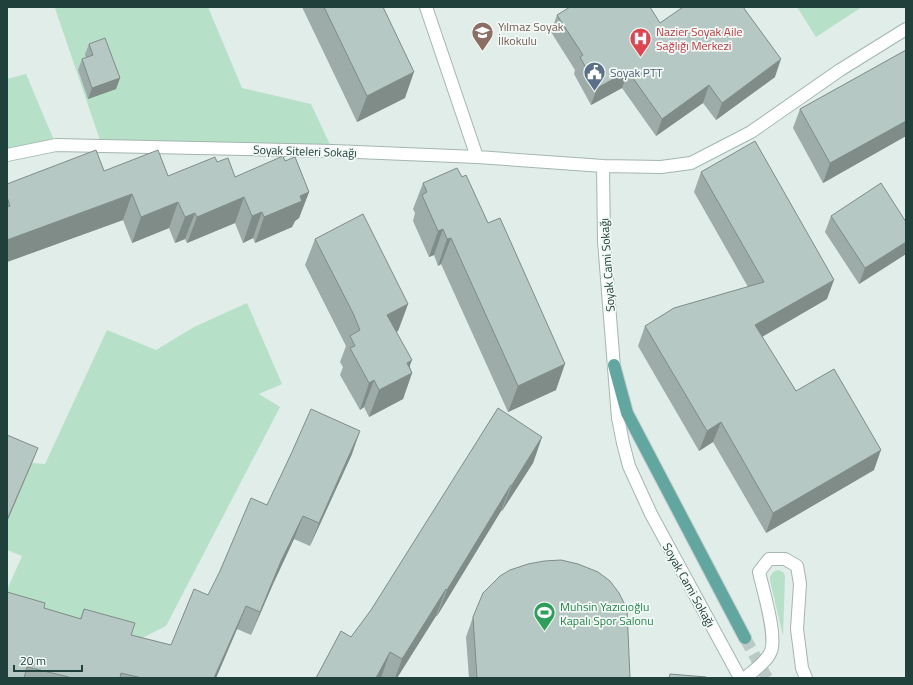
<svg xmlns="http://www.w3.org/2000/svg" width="913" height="685" viewBox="0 0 913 685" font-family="'Titillium Web',sans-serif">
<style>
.green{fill:#b7e0c8}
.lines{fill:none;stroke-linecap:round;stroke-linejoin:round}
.primary-tunnel{stroke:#bacac6;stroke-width:12;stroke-dasharray:12 6;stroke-linecap:butt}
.minor-casing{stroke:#a3b6b1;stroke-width:14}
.tertiary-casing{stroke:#a3b6b1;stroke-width:14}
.primary-casing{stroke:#c0cac8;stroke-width:14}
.minor{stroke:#fff;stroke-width:12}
.tertiary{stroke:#fff;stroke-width:12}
.primary{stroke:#61a79f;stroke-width:12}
.wall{fill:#9daca8}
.shaded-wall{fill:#7f8c88}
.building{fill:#b6c8c3;stroke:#7f8c88}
.labels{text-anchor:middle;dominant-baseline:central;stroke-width:3.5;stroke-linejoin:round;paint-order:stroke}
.education-label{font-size:12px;fill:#785e54;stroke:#f2f9f6;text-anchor:start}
.health-label{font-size:12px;fill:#be3a42;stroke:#f2f9f6;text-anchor:start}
.service-label{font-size:12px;fill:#4e5e75;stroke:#f2f9f6;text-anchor:start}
.street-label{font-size:12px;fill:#1f403b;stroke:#f2f9f6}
.leisure-label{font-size:12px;fill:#27864d;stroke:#f2f9f6;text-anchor:start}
</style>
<rect width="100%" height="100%" fill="#e1ede9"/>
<!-- green -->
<path class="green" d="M58,7H208L242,88L311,104L333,151L102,146L55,8Z
M797,7H862L816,37Z
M26,74L56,145L7,155V79Z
M247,303L282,384L259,394L280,407L166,626L126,646L7,618V590L22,556L7,550V522L32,463L45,464L107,330L156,350L194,327Z
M778,570L783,572L785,576L783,636L770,580V577L773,572Z"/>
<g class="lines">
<!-- primary-tunnel -->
<path class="primary-tunnel" d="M745,638L767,678"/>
<defs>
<path id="minor" d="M426,7L477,157
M7,155L56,145L333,151L477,157L603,166
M740,678L651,514L629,466L623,443L618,418L604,241L603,166L661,167L691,163L751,132L840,70L906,29"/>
<path id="tertiary" d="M745,678C754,670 767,662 771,651C777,635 763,590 759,572L769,559H785L797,566L800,584L797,629L802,668L806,678"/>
<path id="primary" d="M614,365L627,413L745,638"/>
</defs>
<!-- minor casing -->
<use href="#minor" class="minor-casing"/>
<!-- tertiary casing -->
<use href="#tertiary" class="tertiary-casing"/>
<!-- primary casing -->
<use href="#primary" class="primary-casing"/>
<!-- minor -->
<use href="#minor" class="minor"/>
<!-- tertiary -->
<use href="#tertiary" class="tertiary"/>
<!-- primary -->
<use href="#primary" class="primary"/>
</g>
<!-- wall -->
<path class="wall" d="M302,7H383L405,98L357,122Z
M557,15L660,23L775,77L716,120L703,103L656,136L622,88L591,105L574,74L575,70L551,32Z
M89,44L120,78L116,89L88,99L78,70L82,59L86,58L85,54Z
M906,50V136L823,183L793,128L800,109Z
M285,161L309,192L299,218L295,221L292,227L255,243L253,238L243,243L235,223L187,243L185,239L175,243L169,228L132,243L123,220L7,262V184L104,171L168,176L217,162L235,177Z
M701,172L827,299L762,337L796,391L874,470L766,533L713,442L699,451L638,346L645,326L748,287L694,192Z
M423,183L556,390L508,412L441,264L438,266L434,255L429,257L413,221L415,213L413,209Z
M831,216L906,222V254L859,284L825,232Z
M315,239L408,304L398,331L396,332L410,367L412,373L403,399L369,417L364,407L360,410L340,375L343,367L340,362L346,346L305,265Z
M542,437L533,463L502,511H501L437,616H436L397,678H316L351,637Z
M352,454L310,546L294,539L273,584L251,635L237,629L216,678H7L44,608L80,619L84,609L131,635L171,645L208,595L267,505Z
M473,617L630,678H469L466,637Z"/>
<!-- shaded-wall -->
<path class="shaded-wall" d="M781,59L775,77L716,120L722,103Z
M628,71L622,88L591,105L597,88Z
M414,72L405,98L357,122L367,96Z
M120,78L116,89L88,99L92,88Z
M709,85L703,103L656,136L662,119Z
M906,121V136L823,183L830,163Z
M309,192L299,218L295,221L292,227L255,243L264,217L300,196Z
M132,194L123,220L7,262V240Z
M244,197L235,223L187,243L197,217Z
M178,202L169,228L132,243L141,217Z
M262,212L253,238L243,243L252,216Z
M195,213L185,239L175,243L185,217Z
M443,229L434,255L429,257L438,231Z
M451,238L441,264L438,266L447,239Z
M906,242V254L859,284L865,268Z
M834,280L827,299L748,345L755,325Z
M408,304L398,331L378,341L387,315Z
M412,360L406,376L412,373L403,399L369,417L379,390L407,363Z
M565,364L556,390L508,412L518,386Z
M374,380L364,407L360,410L369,383Z
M721,422L713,442L699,451L707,431Z
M360,431L352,454L310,546L319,523Z
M542,437L533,463L502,511L512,485Z
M38,448L32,463L7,522V520Z
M881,450L874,470L766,533L773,513Z
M511,485L501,511L437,616L447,590Z
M303,516L294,539L273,584L251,635L260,612L281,561Z
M446,589L436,616L397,678H395L402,659Z
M246,606L237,629L216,678H214Z
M390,652L381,678H376Z"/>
<!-- building -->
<path class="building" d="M324,7H383L414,72L367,96Z
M570,7H650L660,23L683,7H743L781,59L722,103L709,85L662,119L628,71L597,88L580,57L583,55L557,15Z
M105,38L120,78L92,88L82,59L93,55L89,44Z
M906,50V121L830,163L800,109Z
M755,141L834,280L755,325L796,391L834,369L881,450L773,513L721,422L707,431L645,326L674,308L764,282L701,172Z
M96,150L104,171L158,150L168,176L215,157L217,162L228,158L235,177L283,156L285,161L295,157L309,192L300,196L302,201L264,217L262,212L252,216L244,197L197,217L195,213L185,217L178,202L141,217L132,194L7,240V207L10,206L7,197V184Z
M457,168L462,177L466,175L488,223L500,218L565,364L518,386L451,238L447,239L443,229L438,231L422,195L427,192L423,183Z
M881,183L906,222V242L865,268L831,216Z
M363,214L408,304L387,315L412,360L407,363L412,373L379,390L374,380L369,383L350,348L355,346L350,336L360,330L353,313L315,239Z
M498,408L542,437L512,485H511L447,590L446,589L402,659L390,652L376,678H316L341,631L351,637L371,610Z
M311,409L360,431L319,523L303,516L281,561L260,612L246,606L214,678H142L121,673L120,678H69V677L27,667L24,678H7V592L45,603L44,608L81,619L84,609L135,623L131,635L171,645L194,589L208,595L220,571L251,498L267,505L292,452Z
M7,435L38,448L7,520Z
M561,560L578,564L598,572L610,581L619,593L627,609L630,678H477L473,617L483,593L500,576L510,570L528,564L544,561Z
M670,674L706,677V678H669Z"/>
<!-- icons -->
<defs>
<symbol id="school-pin" viewBox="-11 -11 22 30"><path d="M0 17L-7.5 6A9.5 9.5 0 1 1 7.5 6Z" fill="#8d6e63" stroke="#f2f9f6"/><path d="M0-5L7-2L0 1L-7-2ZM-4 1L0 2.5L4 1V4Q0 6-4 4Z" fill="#fff"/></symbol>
<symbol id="hospital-pin" viewBox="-11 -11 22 30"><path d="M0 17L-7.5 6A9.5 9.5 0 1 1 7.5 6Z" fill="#e0444e" stroke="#f2f9f6"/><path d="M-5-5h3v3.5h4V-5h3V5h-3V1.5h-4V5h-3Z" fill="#fff"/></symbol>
<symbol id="civic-pin" viewBox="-11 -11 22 30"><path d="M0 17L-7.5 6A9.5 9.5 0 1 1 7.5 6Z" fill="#5c6f8a" stroke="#f2f9f6"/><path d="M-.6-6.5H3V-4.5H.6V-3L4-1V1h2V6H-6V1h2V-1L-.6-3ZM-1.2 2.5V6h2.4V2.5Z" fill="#fff"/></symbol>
<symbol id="stadium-pin" viewBox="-11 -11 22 30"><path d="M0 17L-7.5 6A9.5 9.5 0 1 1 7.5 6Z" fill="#2e9e5b" stroke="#f2f9f6"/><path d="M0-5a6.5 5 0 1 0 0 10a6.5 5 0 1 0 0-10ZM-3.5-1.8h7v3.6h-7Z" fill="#fff"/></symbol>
</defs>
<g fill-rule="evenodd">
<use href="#school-pin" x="470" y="20" width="25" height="34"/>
<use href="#hospital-pin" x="628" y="26" width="25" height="34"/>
<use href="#civic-pin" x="582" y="60" width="25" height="34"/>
<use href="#stadium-pin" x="532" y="600" width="25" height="34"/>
</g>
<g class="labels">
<!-- education labels -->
<g class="education-label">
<text x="498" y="26">Yılmaz Soyak<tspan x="498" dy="14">İlkokulu</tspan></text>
</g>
<!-- health labels -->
<g class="health-label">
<text x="656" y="31">Nazier Soyak Aile<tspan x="656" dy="14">Sağlığı Merkezi</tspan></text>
</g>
<!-- service labels -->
<g class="service-label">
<text x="610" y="72">Soyak PTT</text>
</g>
<!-- street labels -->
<g class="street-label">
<text transform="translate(305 151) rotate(2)">Soyak Siteleri Sokağı</text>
<text transform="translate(607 265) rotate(-94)">Soyak Cami Sokağı</text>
<text transform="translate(689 585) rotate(61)">Soyak Cami Sokağı</text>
</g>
<!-- leisure labels -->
<g class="leisure-label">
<text x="560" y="606">Muhsin Yazıcıoğlu<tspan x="560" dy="14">Kapalı Spor Salonu</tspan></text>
</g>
</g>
<!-- border -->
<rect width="913" height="685" fill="none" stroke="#1f403b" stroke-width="16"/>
<!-- scale -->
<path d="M14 665v6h68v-6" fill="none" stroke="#1f403b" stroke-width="2"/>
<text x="20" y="665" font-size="12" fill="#1f403b" stroke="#f2f9f6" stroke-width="3" paint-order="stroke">20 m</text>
</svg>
